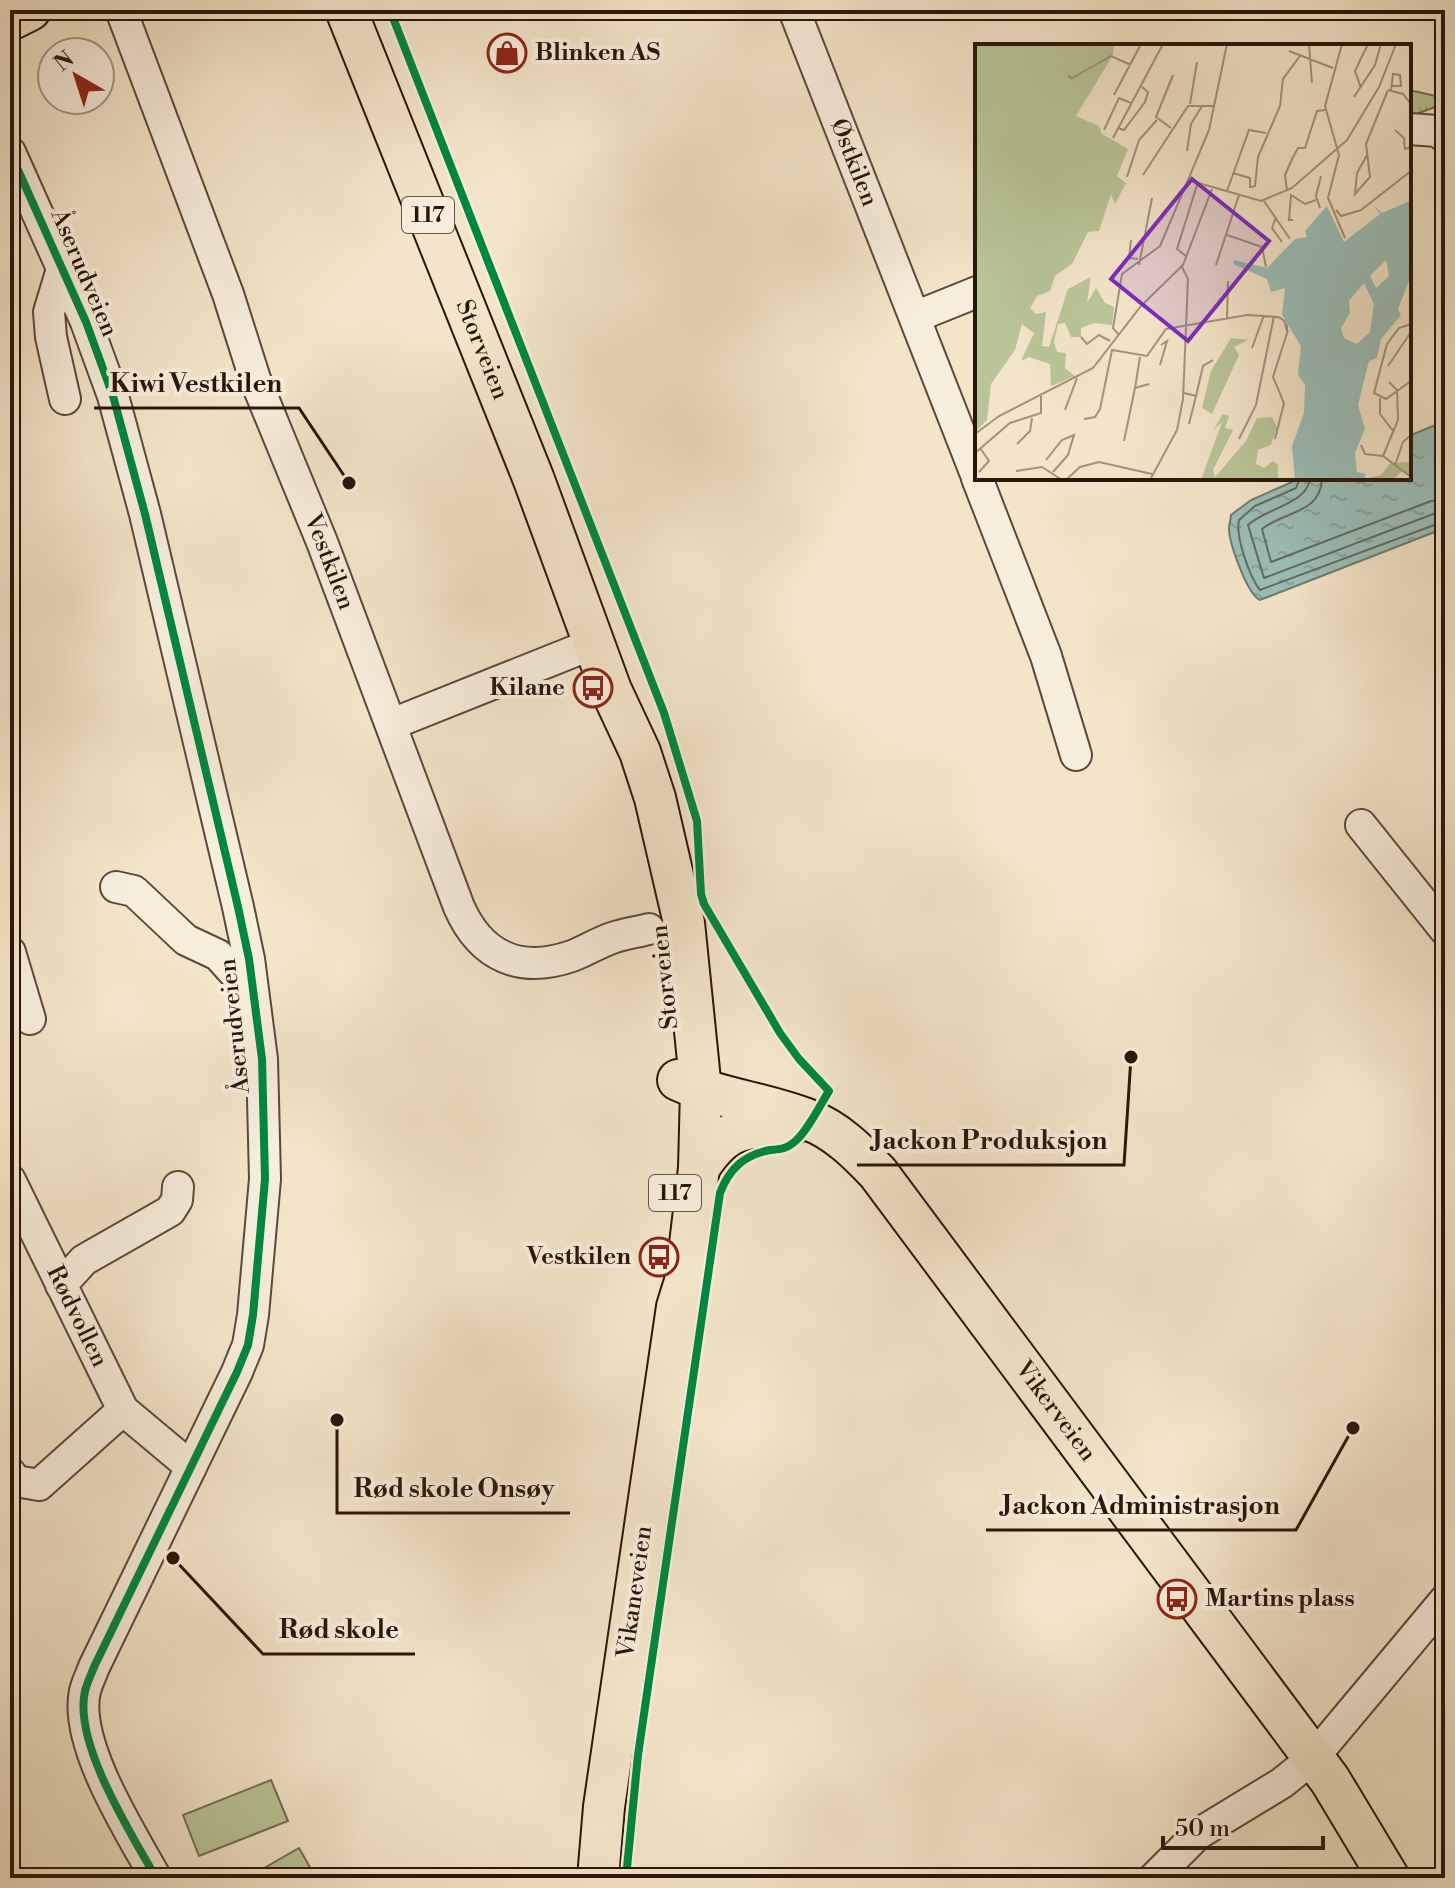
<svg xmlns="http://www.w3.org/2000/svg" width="1455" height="1888" viewBox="0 0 1455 1888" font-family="'Libre Bodoni',serif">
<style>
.grass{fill:url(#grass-tufts);stroke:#726d50;stroke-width:2}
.garden{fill:#b9c598;stroke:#726d50;stroke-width:2}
.water{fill:url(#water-ripples);stroke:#6e7b73;stroke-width:2}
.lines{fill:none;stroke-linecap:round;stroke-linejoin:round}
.shore{stroke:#626a61;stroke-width:2}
.minor-casing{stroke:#5c4939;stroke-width:34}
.major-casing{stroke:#2a1509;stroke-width:44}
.minor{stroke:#f7eedc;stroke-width:30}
.major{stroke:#f3e5c9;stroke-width:40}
.cycleway-casing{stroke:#f7eedc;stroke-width:13}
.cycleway{stroke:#00873e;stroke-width:8}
.labels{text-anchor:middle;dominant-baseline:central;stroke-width:8;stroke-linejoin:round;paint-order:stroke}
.shield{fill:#f7eedc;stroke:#685648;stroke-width:2}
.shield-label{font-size:22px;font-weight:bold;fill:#2a1509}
.poi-label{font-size:24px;font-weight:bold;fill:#2a1509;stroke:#f7eedc;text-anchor:start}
.street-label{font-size:24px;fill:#2a1509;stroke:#f7eedc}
.inset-river{fill:none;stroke:#9bbfb9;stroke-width:4}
.inset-road{fill:none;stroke:#a3927c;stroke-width:2}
.view{fill:#7b2cbf;fill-opacity:0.15;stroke:#7b2cbf;stroke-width:4}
.inset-edge{fill:none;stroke:#2a1509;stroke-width:4}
.leader{fill:none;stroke:#2a1509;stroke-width:3}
.callout-dot{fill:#2a1509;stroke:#f7eedc;stroke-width:3}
.callout-label{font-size:26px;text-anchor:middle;font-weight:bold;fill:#2a1509;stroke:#f7eedc;stroke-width:8;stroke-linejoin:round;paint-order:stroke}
</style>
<defs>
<pattern id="grass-tufts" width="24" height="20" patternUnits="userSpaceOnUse" patternTransform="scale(2)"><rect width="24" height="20" fill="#b9c598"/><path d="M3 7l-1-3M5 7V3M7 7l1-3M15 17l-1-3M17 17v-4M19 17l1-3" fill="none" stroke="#9fa882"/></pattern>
<pattern id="water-ripples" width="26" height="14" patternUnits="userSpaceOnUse" patternTransform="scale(2)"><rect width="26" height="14" fill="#9bbfb9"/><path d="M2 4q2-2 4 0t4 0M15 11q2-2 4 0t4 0" fill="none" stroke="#86a39e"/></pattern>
</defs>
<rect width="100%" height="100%" fill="#f3e5c9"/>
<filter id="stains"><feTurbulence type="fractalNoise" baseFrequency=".0025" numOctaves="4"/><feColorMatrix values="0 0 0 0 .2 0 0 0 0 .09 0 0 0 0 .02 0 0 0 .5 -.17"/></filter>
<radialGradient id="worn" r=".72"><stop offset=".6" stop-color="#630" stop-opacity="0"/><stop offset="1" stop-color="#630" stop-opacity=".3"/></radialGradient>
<!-- grass -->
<path class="grass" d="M1409,90L1445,98V103L1409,117Z"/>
<!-- garden -->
<path class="garden" d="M271,1780L288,1821L199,1856L183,1815Z
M299,1848L316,1878H247Z"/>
<!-- water -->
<path class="water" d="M1445,421V528L1260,600C1247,594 1229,543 1229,528C1229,524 1231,520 1231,515L1251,500L1301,478H1409V436Z"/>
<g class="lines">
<!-- shore -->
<path class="shore" d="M1300,478L1296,488L1255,506L1239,520C1235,536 1250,578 1260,590L1445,521
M1310,478C1308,504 1266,508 1248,525L1264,578L1436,513L1445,511
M1322,478C1321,514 1284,511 1262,529L1271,562L1431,501L1445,499"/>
<defs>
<g id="minor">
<path id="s1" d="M121,10L228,294L255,379L322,542L459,907C481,957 520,974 572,956C585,951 598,943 612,938C624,934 637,932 649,929"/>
<path id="s2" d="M794,10L977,477"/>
<path d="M1409,129L1437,131L1445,137"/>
<path d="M10,152L86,322L113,396L145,514L238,907L249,959L262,1059L265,1179L253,1315L248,1345L237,1372L94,1667C91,1675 87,1683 85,1691C73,1743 131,1833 156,1878"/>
<path d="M62,269L49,312L51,337L65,399"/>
<path d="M915,317L977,292"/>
<path d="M977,478L1046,656L1076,755"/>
<path d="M392,724L595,643"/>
<path d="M1361,825L1445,930"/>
<path d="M116,887L134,891L186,940L218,955L237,976L250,998"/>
<path d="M10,952L30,1019"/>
<path id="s3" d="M10,1180L123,1410L191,1467"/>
<path d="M61,1285L84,1260L170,1211L177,1200L178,1187"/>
<path d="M10,1473L16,1481L39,1485L123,1410"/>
<path d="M1154,1878L1198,1834L1282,1783L1313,1758L1445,1600"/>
</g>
<g id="major">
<path id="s4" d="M346,10L534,480L611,690L640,752L655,798L684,923L701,1090L699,1168L686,1278L677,1307L604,1807L598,1878"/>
<path d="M10,20L30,10"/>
<path id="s5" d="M678,1080C720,1099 766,1103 809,1120C836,1130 858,1152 878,1173L1330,1780L1389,1878"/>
<path d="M699,1168C730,1121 745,1131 794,1123"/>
</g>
</defs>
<!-- minor casing -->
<use href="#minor" class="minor-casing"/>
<!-- major casing -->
<use href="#major" class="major-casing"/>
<!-- minor -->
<use href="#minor" class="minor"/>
<!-- major -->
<use href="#major" class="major"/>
<defs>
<path id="cycleway" d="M390,10L664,713L697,821L701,894L704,904L780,1033L799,1059L829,1091C820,1105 806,1134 793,1143C786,1149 779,1149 770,1150C744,1155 729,1169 720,1193L638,1755L626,1878
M10,152L86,322L113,396L145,514L238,907L249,959L262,1059L265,1179L253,1315L248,1345L237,1372L94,1667C91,1675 87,1683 85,1691C73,1743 131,1833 156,1878"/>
</defs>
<!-- cycleway casing -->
<use href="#cycleway" class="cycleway-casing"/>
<!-- cycleway -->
<use href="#cycleway" class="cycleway"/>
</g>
<!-- icons -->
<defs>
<symbol id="shop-ring" viewBox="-11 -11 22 22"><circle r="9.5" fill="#f7eedc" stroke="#8f2418" stroke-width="1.5"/><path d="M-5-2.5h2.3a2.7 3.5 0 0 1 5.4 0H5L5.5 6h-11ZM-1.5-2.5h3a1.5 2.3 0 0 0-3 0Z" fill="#8f2418"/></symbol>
<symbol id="bus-ring" viewBox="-11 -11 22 22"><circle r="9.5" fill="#f7eedc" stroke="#8f2418" stroke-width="1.5"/><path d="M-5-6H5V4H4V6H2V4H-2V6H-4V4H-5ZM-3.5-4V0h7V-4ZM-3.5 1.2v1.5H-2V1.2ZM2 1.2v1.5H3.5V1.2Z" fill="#8f2418"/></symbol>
</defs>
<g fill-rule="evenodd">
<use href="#shop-ring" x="485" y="31" width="44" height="44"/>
<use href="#bus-ring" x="571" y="666" width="44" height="44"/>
<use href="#bus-ring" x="637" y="1235" width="44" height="44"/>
<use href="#bus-ring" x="1155" y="1577" width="44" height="44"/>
</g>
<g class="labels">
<!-- shield labels -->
<g class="shield">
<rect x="402" y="197" width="52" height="36" rx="6"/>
<rect x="649" y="1175" width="52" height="36" rx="6"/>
</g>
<g class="shield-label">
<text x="428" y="215">117</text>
<text x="675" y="1193">117</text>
</g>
<!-- poi labels -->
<g class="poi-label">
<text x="535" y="53">Blinken AS</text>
<text x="565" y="688" text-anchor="end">Kilane</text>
<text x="631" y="1257" text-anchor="end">Vestkilen</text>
<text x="1205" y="1599">Martins plass</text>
</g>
<!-- street labels -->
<g class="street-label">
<text stroke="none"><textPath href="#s2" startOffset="164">Østkilen</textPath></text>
<text transform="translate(84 273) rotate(67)">Åserudveien</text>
<text stroke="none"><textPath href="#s4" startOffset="366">Storveien</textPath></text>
<text stroke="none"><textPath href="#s1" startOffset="590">Vestkilen</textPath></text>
<text transform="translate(665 977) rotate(-96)">Storveien</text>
<text transform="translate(235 1026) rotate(-96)">Åserudveien</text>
<text stroke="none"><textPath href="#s3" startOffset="152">Rødvollen</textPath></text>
<text stroke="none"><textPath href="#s5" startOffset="522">Vikerveien</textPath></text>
<text transform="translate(635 1592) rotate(-82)">Vikaneveien</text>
</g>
</g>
<!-- overview -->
<g transform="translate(975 44)">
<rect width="436" height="436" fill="#f3e5c9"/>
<path d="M0,0H139L138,11L101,72L124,82L127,90L153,105L142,132L151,139L140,160L136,150L124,187L113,188L97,220L80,232L75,247L62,252L55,264L61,270L71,268L67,302L74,303L93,245L116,233L112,259L121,244L130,259L139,263L137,281L119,279L106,284V293H96L90,279L83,280L79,298L82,308L91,309L90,324L100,332L76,342L75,320L54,313L46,317L59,289L47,280L40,306L16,340L12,376L0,388ZM256,294L273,296L259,303L264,311L237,370L227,364L236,327ZM248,370L254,372L250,384L258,386L238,426L240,433L271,397L282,374L297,373L302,383L296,401L283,406L281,420L289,424L298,417L303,421V436H226L247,378L238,386ZM436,418V432L426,428L418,436L393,434L406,431L415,419Z" fill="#b9c598"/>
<path d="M436,147V232L423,265L426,271L406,295L402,314L394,317L383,361L390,385L380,409L382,428L391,430L388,436H320L317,402L329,369L330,341L323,331L326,302L307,271L310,244L296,248L292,235L258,220L259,216L292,224L320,195L332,193L330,187L352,162L369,198L405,170L398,161L407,169L435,157ZM411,216L414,232L401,244L395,232ZM389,239L399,260L395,288L382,300L369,294L366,284L375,269L374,257Z" fill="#9bbfb9" fill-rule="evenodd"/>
<path class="inset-river" d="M296,230L318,242L344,238L436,178"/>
<path class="inset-road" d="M252,0L234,86L213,136L286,157L317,144L372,96L404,43L421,0M334,0L337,39M367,0L350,62L364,111L353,154L370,194M314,7L358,24M93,32L97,34L136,12L156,21M386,44L380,27L393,0M413,46L428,50L436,60M416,47L418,30L425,31L426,42H417M139,51L166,0M379,53L400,21L406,0M215,60L222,18M143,84L149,86L170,58L173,48L167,43M196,84L181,73L198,31M129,86L144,54L156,59M420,86L429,94L430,105L436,103M138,94L188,0M212,107L216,80L227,62M392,111L382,129L380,150L395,133L391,100L413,46M258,129L275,134V144M168,131L213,62H238M152,133L164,96L182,76M276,143L280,142L283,113L305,62L308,35L325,12M252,147L274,86L291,89M312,147L310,131L317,115L323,104H330L342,67L350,66M289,157L315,195M345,164L341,152L346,132M361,166L366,172L386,166L436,127M301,173L297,184L307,198M318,176H314L316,151L330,160L341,156M252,191L287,203L291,223M156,196L154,214L163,215M211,212L202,205L223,138M164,221L177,154M241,221L264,151M252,275L253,237M436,280L424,284L412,300L399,349L411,355L436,337M144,291L138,284L147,230L185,202L213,136M106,293L112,300L124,291L135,297M277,304L289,271M165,313L160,344L174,340M185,321L192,297L186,301M413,322L436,288M209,349L221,352L228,322L238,316M405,354V370L419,388M90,366L102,334M109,375L120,373L125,365L137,306L172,312L191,285L272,271L303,273L307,275L309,277L312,282V287L310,280M214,380L221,352M0,390L24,372L118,324L166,262L208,221L237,145M264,395L281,361L299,272M300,395L309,359L298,333L313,286M149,397L160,344M42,400L55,387L57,374M386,401L390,410L408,412L436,433M0,409L35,379L66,369V352M408,412L423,376L422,346L414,338M71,416L87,396L99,391L93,411L78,428M420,421L428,398L436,391M41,427L67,423L87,436M4,428L14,417L5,404M91,436L105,423L124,418L177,430M175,436L202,386L208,355L213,235L206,221"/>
<path class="view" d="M217,135L294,197L213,297L136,235Z"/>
<rect width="436" height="436" class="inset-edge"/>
</g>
<!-- callouts -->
<path class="leader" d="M349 483L299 408H94M1131 1057L1124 1165H857M337 1420L337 1513H570M1353 1428L1296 1530H986M173 1558L263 1654H415"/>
<g class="callout-dot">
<circle cx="349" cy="483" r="8"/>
<circle cx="1131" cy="1057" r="8"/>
<circle cx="337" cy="1420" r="8"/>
<circle cx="1353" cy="1428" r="8"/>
<circle cx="173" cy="1558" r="8"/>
</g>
<g class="callout-label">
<text x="196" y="392">Kiwi Vestkilen</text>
<text x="990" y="1149">Jackon Produksjon</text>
<text x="454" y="1497">Rød skole Onsøy</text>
<text x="1141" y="1514">Jackon Administrasjon</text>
<text x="339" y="1638">Rød skole</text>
</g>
<!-- margin -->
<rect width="1455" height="1888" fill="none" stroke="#f3e5c9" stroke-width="40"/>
<rect x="12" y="12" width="1431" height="1864" fill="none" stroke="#2a1509" stroke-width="4"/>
<rect x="20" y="20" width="1415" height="1848" fill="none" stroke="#2a1509" stroke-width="2"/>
<!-- north arrow -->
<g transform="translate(76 76) rotate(321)"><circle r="38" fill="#f7eedc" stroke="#a59788" stroke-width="2"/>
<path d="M0-6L14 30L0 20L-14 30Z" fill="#8f2418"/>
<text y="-12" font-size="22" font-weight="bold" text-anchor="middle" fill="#2a1509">N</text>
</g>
<!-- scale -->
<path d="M1163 1836v12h160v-12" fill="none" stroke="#2a1509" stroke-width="4"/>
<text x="1175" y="1836" font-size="24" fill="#2a1509" stroke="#f7eedc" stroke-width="6" paint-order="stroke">50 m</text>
<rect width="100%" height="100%" filter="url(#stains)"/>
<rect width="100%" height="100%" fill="url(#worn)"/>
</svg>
